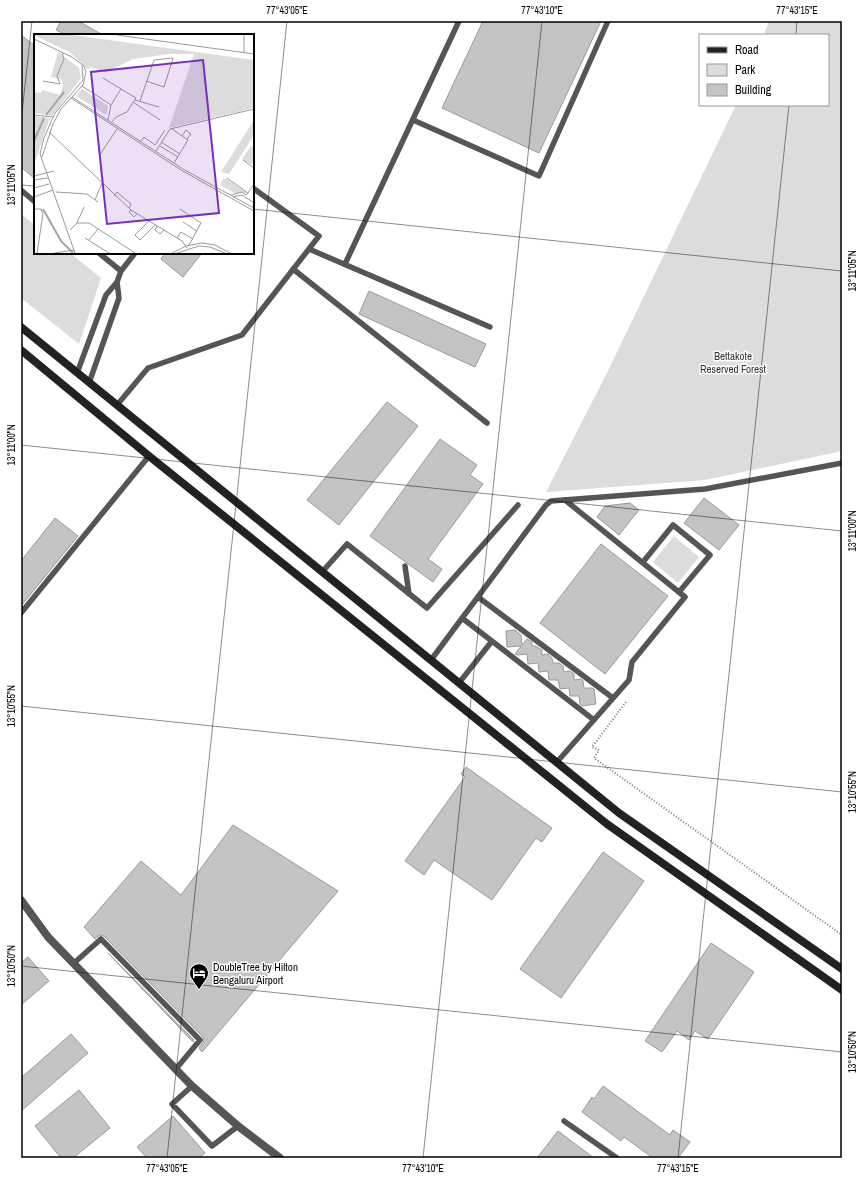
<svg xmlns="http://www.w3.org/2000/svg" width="863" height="1179" viewBox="0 0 863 1179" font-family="'Archivo Narrow',sans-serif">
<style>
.green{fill:#dcdcdc}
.building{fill:#c4c4c4;stroke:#999}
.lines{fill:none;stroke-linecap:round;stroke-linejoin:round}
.path{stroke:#777;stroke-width:2;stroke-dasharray:1 2;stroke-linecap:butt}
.lane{stroke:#555;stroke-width:5.5}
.street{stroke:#555;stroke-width:8}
.secondary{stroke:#222;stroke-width:8}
.ticks{fill:none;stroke:#000;stroke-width:1;stroke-opacity:0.45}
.labels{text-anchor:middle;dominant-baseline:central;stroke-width:3;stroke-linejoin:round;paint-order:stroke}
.park-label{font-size:11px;fill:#333;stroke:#fff}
.poi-label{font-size:11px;fill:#000;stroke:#fff;text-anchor:start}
.inset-river{fill:none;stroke:#a3a3a3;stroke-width:2}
.inset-road{fill:none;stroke:#999;stroke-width:1}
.view{fill:#7b2cbf;fill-opacity:0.15;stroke:#7b2cbf;stroke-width:2}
.inset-edge{fill:none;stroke:#000;stroke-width:2}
.neatline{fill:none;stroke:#000;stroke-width:1.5}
.ticks-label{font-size:10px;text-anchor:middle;fill:#000}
</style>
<rect width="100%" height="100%" fill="#fff"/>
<!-- green -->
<path class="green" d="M769,21H842V451L705,480L546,492L607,373L736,105H828V35H764Z
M21,214L35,225V253H70L101,278L79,344L21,298Z
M674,536L699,557L678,583L653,562Z"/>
<!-- building -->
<path class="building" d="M61,21H78L103,35H66L56,30Z
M483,21H601L539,153L442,108Z
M21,35L35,46V179L21,167Z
M165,253H202L183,277L161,259Z
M369,291L486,344L475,367L359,314Z
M387,402L418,426L339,525L307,500Z
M440,439L477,465L470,475L483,484L428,559L442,569L433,582L370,536Z
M704,498L739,525L719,550L684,523Z
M630,503L639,510L619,535L597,517L605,506Z
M55,518L78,536L21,606V561Z
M601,544L668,596L605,674L540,623Z
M515,630L521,635L522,645L527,639L532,642V646H536L542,650V655L548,654L552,658L553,663H559L563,666L564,672L570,671L574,674V680L581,679L583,681L584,688H592L594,689L596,704L582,706L580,704L579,696H570L569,688L560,689L558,680H549L548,671L539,672L538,663L528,664L527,654L517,655L515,654L521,646L507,647L506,631Z
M466,767L552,828L542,842L536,838L492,900L434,860L424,875L405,861L465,777L461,774Z
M233,825L338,891L202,1052L199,1048L204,1041L203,1037L104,936L100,935L95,939L84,927L141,861L181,895Z
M603,852L644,881L561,998L520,969Z
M711,943L754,972L708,1039L695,1031L689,1040L677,1031L662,1052L645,1041Z
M108,953L194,1040L193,1042Z
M28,957L49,981L21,1005V963Z
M71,1034L88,1053L21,1111V1078Z
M603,1086L670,1135L673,1130L690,1142L678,1158H653L624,1137L621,1141L582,1112L592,1097L594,1099Z
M79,1090L110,1128L73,1158H61L35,1126Z
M173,1116L205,1153L199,1158H147L137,1147Z
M558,1131L594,1158H537Z"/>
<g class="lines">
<!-- path -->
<path class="path" d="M626,702L592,747L599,750L594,758L842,935"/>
<!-- lane -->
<path class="lane" d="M413,120L539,176L608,21
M21,190L35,202
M309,249L490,327
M99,253L121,271
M345,264L459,21
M293,269L487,423
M77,373L106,295L117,282
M89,383L119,298L117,282L121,271L135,253
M117,405L148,368L242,335L319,236L253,188
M643,562L673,525L710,555L679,592
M405,566L409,594
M322,572L347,544L427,608L518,505
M478,597L613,698
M21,613L149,456
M462,618L594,720
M431,660L546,505L551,501L705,489L842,463
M459,683L492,641
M557,762L629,680L632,662L685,597L565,500
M74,963L101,939L200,1040L175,1070
M192,1086L172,1104L212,1146L238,1126
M564,1121L617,1158"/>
<!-- street -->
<path class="street" d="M21,900L48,937L192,1086L238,1126L280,1158"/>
<!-- secondary -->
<path class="secondary" d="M21,327L619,813L842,969
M21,350L149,456L607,824L842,990"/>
</g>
<!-- ticks -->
<path class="ticks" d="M796,35L797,21M21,122L32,21M21,185L35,186M253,209L842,271M21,445L842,531M21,706L842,792M21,966L842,1052M167,1158L287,21M423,1158L542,21M678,1158L789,105"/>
<!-- icons -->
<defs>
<symbol id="hotel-pin" viewBox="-11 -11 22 30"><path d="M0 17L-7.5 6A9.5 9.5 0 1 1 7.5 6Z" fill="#000" stroke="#fff"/><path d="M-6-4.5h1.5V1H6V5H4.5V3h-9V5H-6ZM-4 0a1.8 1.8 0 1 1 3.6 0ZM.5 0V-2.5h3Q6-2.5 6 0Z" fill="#fff"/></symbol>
</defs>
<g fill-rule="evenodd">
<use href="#hotel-pin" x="188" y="962" width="22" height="30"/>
</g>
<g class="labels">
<!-- park labels -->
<g class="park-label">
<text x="733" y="356">Bettakote<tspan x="733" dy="13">Reserved Forest</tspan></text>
</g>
<!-- poi labels -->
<g class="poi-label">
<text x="213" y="967">DoubleTree by Hilton<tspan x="213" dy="13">Bengaluru Airport</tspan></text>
</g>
</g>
<!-- overview -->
<g transform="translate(34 34)">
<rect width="220" height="220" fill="#fff"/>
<path d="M0,1H38L220,26V74L135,94L160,20H135L99,25L72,38L56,33L54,36L37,19ZM24,18L45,34L47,44L18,82L0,79V58L7,59L8,56L26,61L29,51L27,45L17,43ZM48,55L74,72L72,81L42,62ZM0,82L16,84L1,128L0,127ZM220,86V101L195,140L187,138ZM217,112L220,114L218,131L208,125ZM189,145H193L213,159H200L186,151Z" fill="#dcdcdc"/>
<path class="inset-river" d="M12,81L30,58M0,107L10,84M9,175L27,207L39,219"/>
<path class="inset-road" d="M83,1L220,20M0,5L38,23L50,32L52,38L49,51L27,75L19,90L8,123M210,19V1M69,44L87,55L77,71L74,86M9,47L26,50L23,42L30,25L28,18M48,52L77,71M38,63L149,135L220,174M37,64L147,136L220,177M101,66L125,73M106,67L120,26L139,24L130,53L112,47M99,68L126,86M0,81L19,83M78,88L82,83L93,78L102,64L87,55M138,95L154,106L140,129M15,98L97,176L148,207L153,214M148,102L152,96L157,100L153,105M107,107L110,103L121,111L131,96M127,108L146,120M126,112L144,123M122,117L136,95L220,75M65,122L83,95M209,126L220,134M0,142L20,137M193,144L214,159L220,150M0,146L14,144M0,154L15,150M22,158L53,160L64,168M197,161L208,158L212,161L214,159M80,162L83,158L97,170L95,174M0,163L19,156M199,163L208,161L220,169M61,166L68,149M0,175H7L9,180L3,219M146,175L167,189L155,211M97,176L95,178L100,183L103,180M115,187L101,201L106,206L121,191M149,188L163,197M43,189L50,173M123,192L121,196L126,200L130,196M36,196L43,189H55L101,219M51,204L75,219M143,204L147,198L159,205M55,206L64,195M20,219L40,216M41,219L6,120L10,104L21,79L49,46L48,31M138,219L152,212L168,209L181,211L196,219M143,219L165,212L176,213L191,219"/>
<path class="view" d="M169,26L185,179L73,190L57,38Z"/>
<rect width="220" height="220" class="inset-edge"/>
</g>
<!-- border -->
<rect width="863" height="1179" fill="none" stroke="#ffffff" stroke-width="44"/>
<!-- legend -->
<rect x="699" y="34" width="130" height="72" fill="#ffffff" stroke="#999999"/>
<rect x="707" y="47" width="20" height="6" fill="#222222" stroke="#999999"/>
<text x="735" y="54" font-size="12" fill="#000000">Road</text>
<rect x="707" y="64" width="20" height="12" fill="#dcdcdc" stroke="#999999"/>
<text x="735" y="74" font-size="12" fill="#000000">Park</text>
<rect x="707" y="84" width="20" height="12" fill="#c4c4c4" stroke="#999999"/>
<text x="735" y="94" font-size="12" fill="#000000">Building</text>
<rect x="22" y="22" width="819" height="1135" class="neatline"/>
<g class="ticks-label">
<text x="287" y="14">77°43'05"E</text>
<text x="542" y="14">77°43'10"E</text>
<text x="797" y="14">77°43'15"E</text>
<text transform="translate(11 185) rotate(-90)" y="4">13°11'05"N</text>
<text transform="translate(852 271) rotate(-90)" y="4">13°11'05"N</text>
<text transform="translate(11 445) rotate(-90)" y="4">13°11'00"N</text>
<text transform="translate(852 531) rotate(-90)" y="4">13°11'00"N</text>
<text transform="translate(11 706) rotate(-90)" y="4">13°10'55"N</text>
<text transform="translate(852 792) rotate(-90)" y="4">13°10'55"N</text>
<text transform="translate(11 966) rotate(-90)" y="4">13°10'50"N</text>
<text transform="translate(852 1052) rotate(-90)" y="4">13°10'50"N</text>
<text x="167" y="1172">77°43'05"E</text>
<text x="423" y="1172">77°43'10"E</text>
<text x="678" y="1172">77°43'15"E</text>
</g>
</svg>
